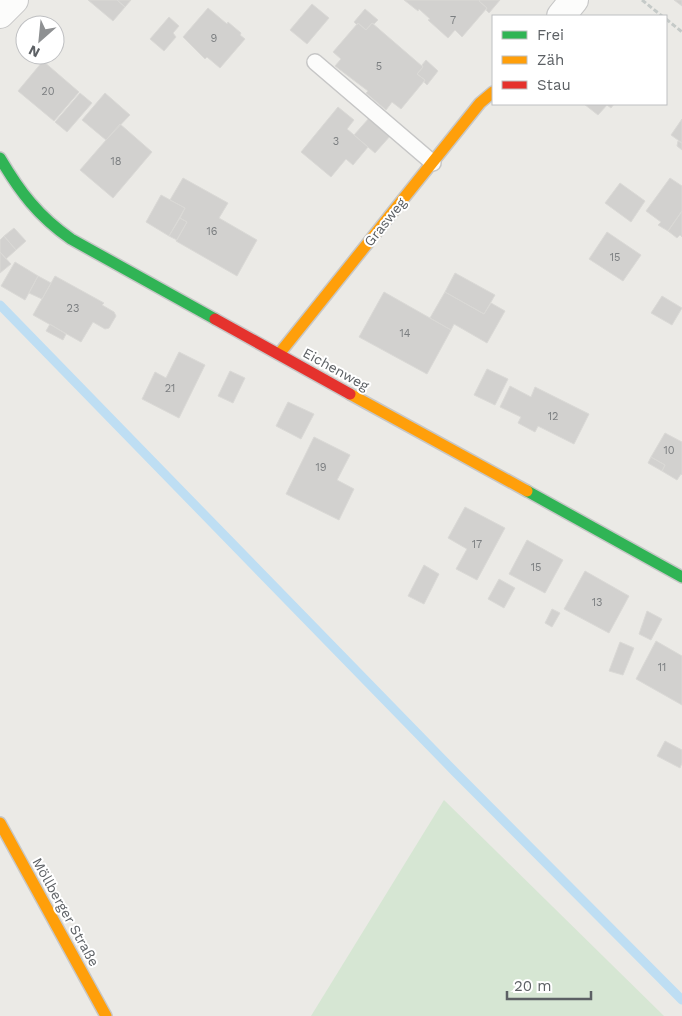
<svg xmlns="http://www.w3.org/2000/svg" width="682" height="1016" viewBox="0 0 682 1016" font-family="'Work Sans',sans-serif">
<style>
.green{fill:#d6e6d3}
.lines{fill:none;stroke-linecap:round;stroke-linejoin:round}
.stream{stroke:#bedef3;stroke-width:9}
.building{fill:#d2d1cf;stroke:#dad9d6}
.lane-casing{stroke:#c6c6c6;stroke-width:18}
.street-casing{stroke:#c6c6c6;stroke-width:30}
.fast-casing{stroke:#c7c7c7;stroke-width:14}
.slow-casing{stroke:#c7c7c7;stroke-width:14}
.jam-casing{stroke:#c7c7c7;stroke-width:14}
.path{stroke:#c5cac8;stroke-width:3;stroke-dasharray:5 2.5;stroke-linecap:butt}
.lane{stroke:#fcfcfb;stroke-width:15}
.street{stroke:#fcfcfb;stroke-width:28}
.fast{stroke:#30b455;stroke-width:11}
.slow{stroke:#ff9f0a;stroke-width:11}
.jam{stroke:#e5322d;stroke-width:11}
.labels{text-anchor:middle;dominant-baseline:central;stroke-width:4;stroke-linejoin:round;paint-order:stroke}
.number-label{font-size:11px;fill:#7b7e80}
.street-label{font-size:14px;fill:#5c6064;stroke:#fff}
</style>
<rect width="100%" height="100%" fill="#ebeae6"/>
<!-- green -->
<path class="green" d="M444,800L664,1016H311Z"/>
<g class="lines">
<!-- stream -->
<path class="stream" d="M0,305L456,773L682,1000"/>
</g>
<!-- building -->
<path class="building" d="M88,0H117L125,7L113,21Z
M117,0H131L125,7Z
M404,0H480L479,1L487,8L462,37L455,30L448,38L428,20L430,19L419,9L418,11Z
M480,0H500L489,13L486,10L487,8L479,1Z
M674,0H682V6Z
M312,4L329,18L307,44L290,30Z
M208,8L227,24L228,22L241,33L240,35L245,39L220,68L207,57L205,59L183,37Z
M365,9L378,20L374,24L372,23L366,30L358,23L357,25L354,22Z
M169,17L179,26L173,33L176,37L164,51L150,39Z
M358,23L366,30L372,23L423,67L417,74L425,80L401,109L392,102L386,110L366,93L368,91L335,66L341,59L333,52Z
M426,60L438,71L427,85L424,82L425,80L417,74L423,67L422,65Z
M43,61L79,92L54,121L18,91Z
M80,93L92,103L67,132L55,122Z
M105,93L130,115L106,140L82,120Z
M584,104H614L611,108L607,105L598,115Z
M338,107L354,120L347,129L368,147L353,165L346,159L331,177L301,152Z
M370,117L391,135L375,153L354,135Z
M682,119V143L671,135Z
M120,124L152,152L113,198L80,170Z
M678,141L682,143V150L677,146Z
M183,178L228,203L219,218L257,240L237,276L176,241L187,222L180,218L185,208L170,200Z
M670,178L682,186V211L668,231L658,225L661,222L646,211Z
M620,183L645,201L631,222L605,203Z
M161,195L185,208L169,236L146,222Z
M682,211V237L680,235L677,238L668,231Z
M180,218L187,222L177,240L169,236Z
M14,228L26,241L16,250L4,236Z
M607,232L641,255L623,281L589,259Z
M4,236L16,250L6,259L0,252V240Z
M0,252L11,264L0,273Z
M15,262L38,276L25,300L1,286Z
M455,273L495,295L484,314L445,292Z
M38,276L51,283L42,299L29,293Z
M55,276L104,303L102,305L114,312L116,316L109,328L105,329L93,322L81,342L33,315Z
M384,292L451,330L427,374L359,337Z
M445,292L484,314L491,303L505,311L487,343L454,324L451,330L430,318Z
M662,296L682,308L672,325L651,313Z
M50,324L66,334L63,340L46,331Z
M179,352L205,365L179,418L142,399L155,372L166,378Z
M487,369L508,379L495,405L474,395Z
M230,371L245,378L233,403L218,396Z
M510,386L531,397L535,387L589,414L574,444L538,426L535,432L518,423L521,417L500,407Z
M288,402L314,414L301,439L276,426Z
M665,433L682,442V475L681,474L677,480L662,471L665,465L651,457Z
M314,437L350,455L337,480L354,489L339,520L286,494Z
M651,457L665,465L662,471L648,463Z
M465,507L505,528L477,580L456,569L467,549L448,538Z
M527,540L563,560L545,593L509,574Z
M424,565L439,574L424,604L408,596Z
M585,571L629,596L609,633L564,609Z
M499,579L515,588L504,608L488,599Z
M552,609L560,613L552,627L545,623Z
M647,611L662,619L651,640L639,634Z
M656,641L682,656V705L636,679Z
M620,642L634,648L623,675L609,671Z
M665,741L682,750V763L680,768L657,756Z"/>
<g class="lines">
<defs>
<path id="lane" d="M315,62L433,163"/>
<path id="street" d="M0,14L14,0
M561,16L574,0"/>
<path id="fast" d="M0,158C20,192 38,216 71,239L215,319
M527,491L682,577"/>
<path id="slow" d="M279,354L480,103L493,92
M350,394L527,491
M0,823L106,1016"/>
<path id="jam" d="M215,319L350,394"/>
</defs>
<!-- lane casing -->
<use href="#lane" class="lane-casing"/>
<!-- street casing -->
<use href="#street" class="street-casing"/>
<!-- fast casing -->
<use href="#fast" class="fast-casing"/>
<!-- slow casing -->
<use href="#slow" class="slow-casing"/>
<!-- jam casing -->
<use href="#jam" class="jam-casing"/>
<!-- path -->
<path class="path" d="M642,0L662,16
M666,19L682,32"/>
<!-- lane -->
<use href="#lane" class="lane"/>
<!-- street -->
<use href="#street" class="street"/>
<!-- fast -->
<use href="#fast" class="fast"/>
<!-- slow -->
<use href="#slow" class="slow"/>
<!-- jam -->
<use href="#jam" class="jam"/>
</g>
<g class="labels">
<!-- number labels -->
<g class="number-label">
<text x="453" y="20">7</text>
<text x="214" y="38">9</text>
<text x="379" y="66">5</text>
<text x="48" y="91">20</text>
<text x="336" y="141">3</text>
<text x="116" y="161">18</text>
<text x="212" y="231">16</text>
<text x="615" y="257">15</text>
<text x="73" y="308">23</text>
<text x="405" y="333">14</text>
<text x="170" y="388">21</text>
<text x="553" y="416">12</text>
<text x="669" y="450">10</text>
<text x="321" y="467">19</text>
<text x="477" y="544">17</text>
<text x="536" y="567">15</text>
<text x="597" y="602">13</text>
<text x="662" y="667">11</text>
</g>
<!-- street labels -->
<g class="street-label">
<text transform="translate(385 222) rotate(-51)">Grasweg</text>
<text transform="translate(336 369) rotate(29)">Eichenweg</text>
<text transform="translate(66 912) rotate(61)">Möllberger Straße</text>
</g>
</g>
<!-- legend -->
<rect x="492" y="15" width="175" height="90" fill="#ffffff" stroke="#bebfc1"/>
<rect x="502" y="31" width="25" height="8" fill="#30b455" stroke="#bebfc1"/>
<text x="537" y="40" font-size="15" fill="#5c6064">Frei</text>
<rect x="502" y="56" width="25" height="8" fill="#ff9f0a" stroke="#bebfc1"/>
<text x="537" y="65" font-size="15" fill="#5c6064">Zäh</text>
<rect x="502" y="81" width="25" height="8" fill="#e5322d" stroke="#bebfc1"/>
<text x="537" y="90" font-size="15" fill="#5c6064">Stau</text>
<!-- north arrow -->
<g transform="translate(40 40) rotate(207)"><circle r="24" fill="#ffffff" stroke="#bebfc1"/>
<path d="M0-4L9 19L0 12L-9 19Z" fill="#8e9092"/>
<text y="-8" font-size="14" font-weight="bold" text-anchor="middle" fill="#5c6064">N</text>
</g>
<!-- scale -->
<path d="M507 991v8h84v-8" fill="none" stroke="#5c6064" stroke-width="2.5"/>
<text x="514" y="991" font-size="15" fill="#5c6064" stroke="#ffffff" stroke-width="4" paint-order="stroke">20 m</text>
</svg>
